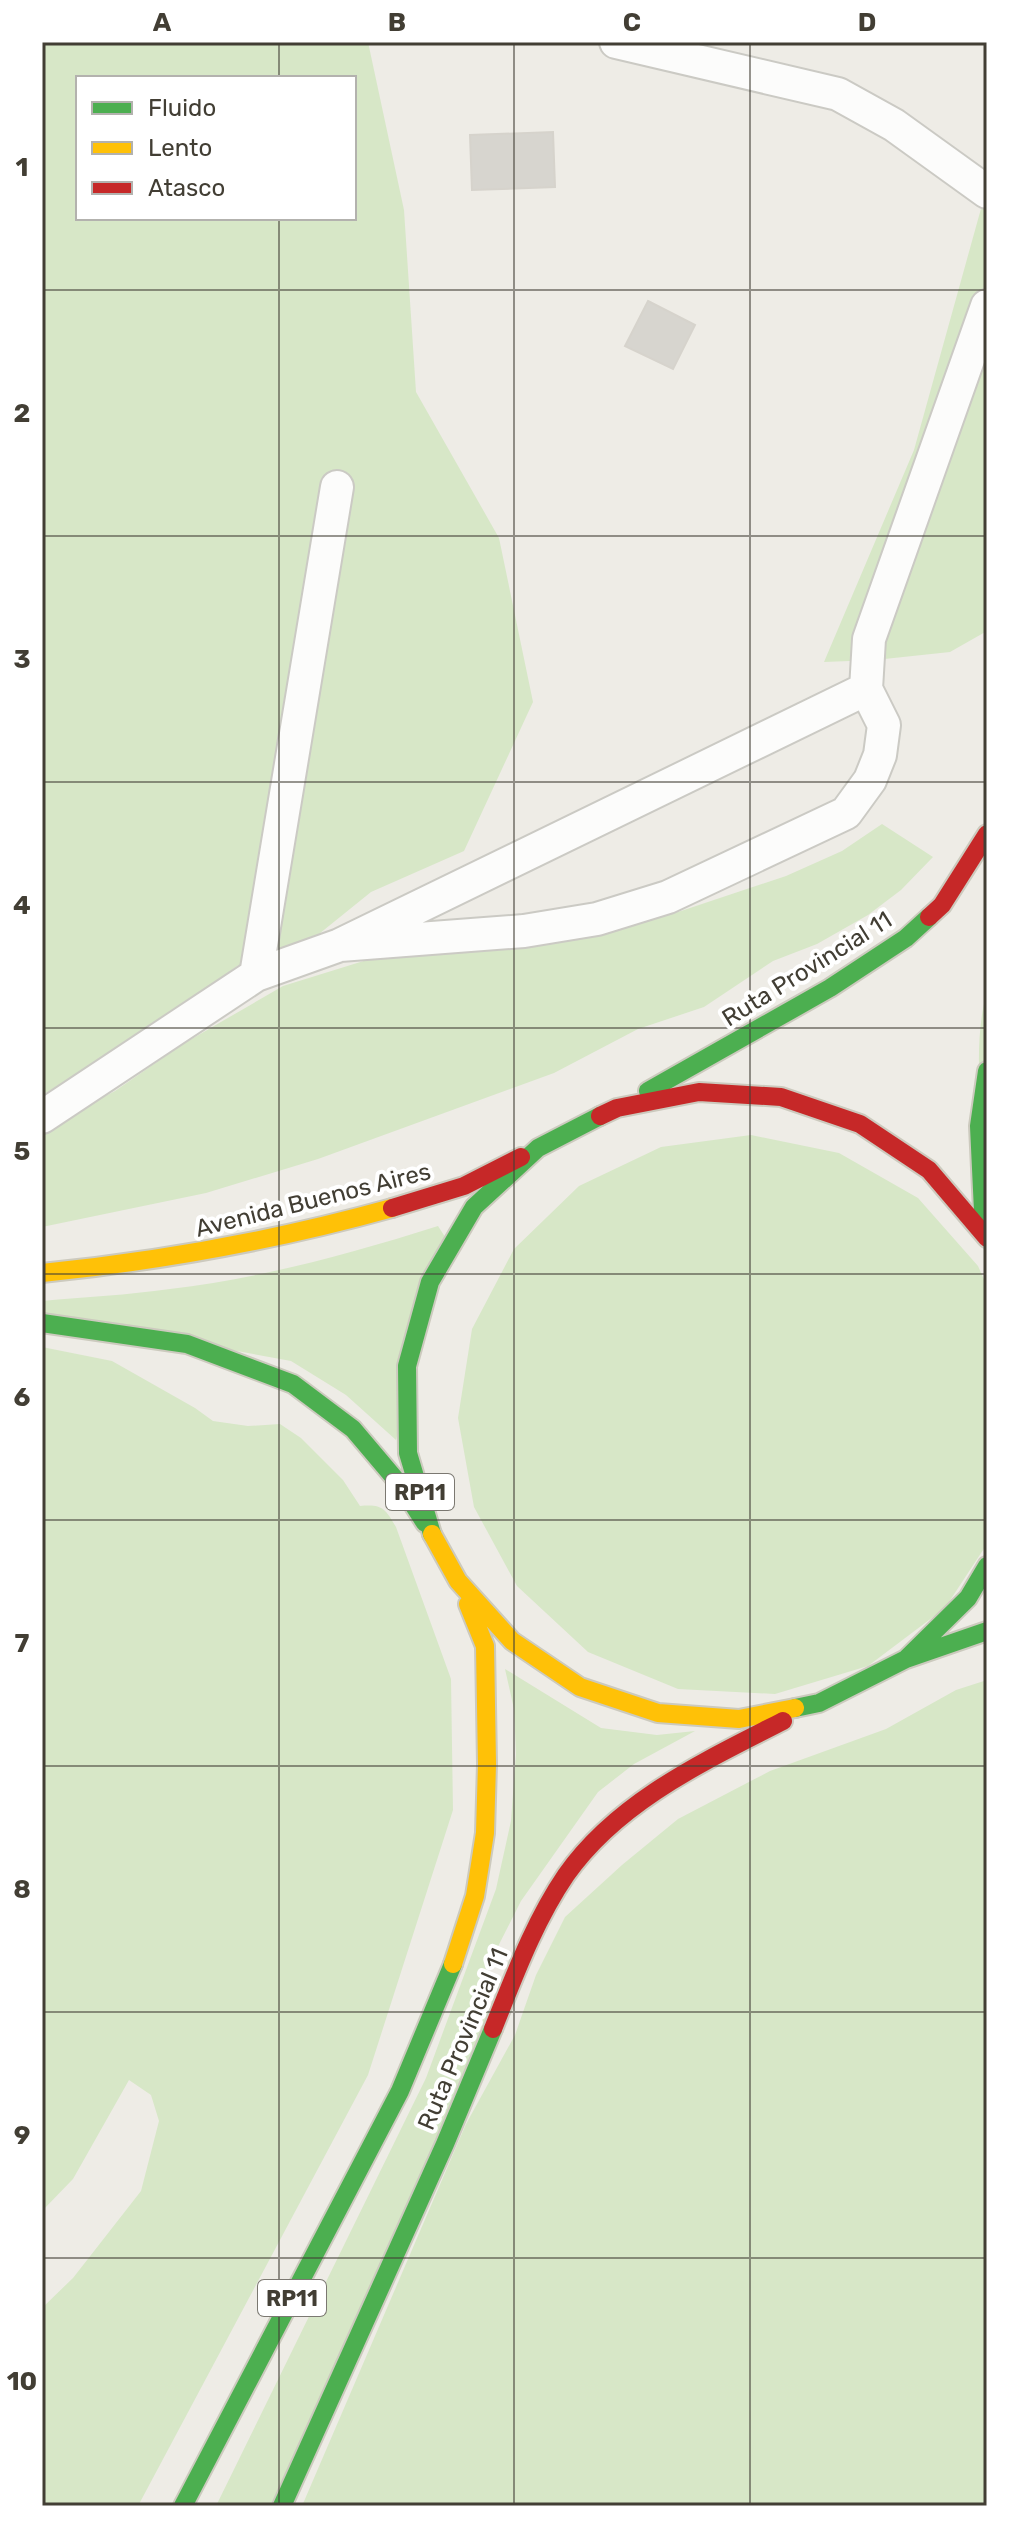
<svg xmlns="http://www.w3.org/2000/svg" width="1029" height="2548" viewBox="0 0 1029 2548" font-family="Rubik,sans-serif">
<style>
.green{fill:#d7e7c7;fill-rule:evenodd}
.building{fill:#d7d5cf;stroke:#d6d3cc;stroke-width:2}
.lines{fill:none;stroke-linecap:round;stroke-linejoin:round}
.street-casing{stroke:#cbcac4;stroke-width:36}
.fast-casing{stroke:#cccabe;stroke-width:22}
.slow-casing{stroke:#cccabe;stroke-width:22}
.jam-casing{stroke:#cccabe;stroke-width:22}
.street{stroke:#fcfcfb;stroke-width:32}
.fast{stroke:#4caf50;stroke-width:18}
.slow{stroke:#ffc107;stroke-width:18}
.jam{stroke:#c62828;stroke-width:18}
.grid{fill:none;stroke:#423e34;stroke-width:2;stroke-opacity:0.55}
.labels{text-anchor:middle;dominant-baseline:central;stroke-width:8;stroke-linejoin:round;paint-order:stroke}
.shield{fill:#fff;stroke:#7b7871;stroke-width:2}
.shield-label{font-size:22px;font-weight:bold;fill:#423e34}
.street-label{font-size:24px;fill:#423e34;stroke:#fff}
.neatline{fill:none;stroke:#423e34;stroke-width:3}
.grid-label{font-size:26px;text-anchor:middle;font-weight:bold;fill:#423e34}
</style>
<rect width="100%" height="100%" fill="#eeece6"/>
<!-- green -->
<path class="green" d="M42,42H368L404,210L416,392L499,538L533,702L464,851L371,892L314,938L237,966L131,1044L42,1095ZM78,78H354V218H78Z
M987,187V631L950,652L875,660L824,662L914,450Z
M882,824L933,857L901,890L868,915L817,944L773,961L704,1007L638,1029L554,1073L318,1159L206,1193L42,1227V1129L115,1091L183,1044L283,986L370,959L444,948L541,945L678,912L786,876L842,851Z
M987,992V1175C983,1118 971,1047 987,992Z
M751,1135L839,1153L918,1198L978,1266L987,1286V1544L945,1608L868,1666L775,1694L678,1689L588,1652L517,1586L474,1507L458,1418L472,1329L514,1249L579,1186L661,1147Z
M438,1226L447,1240L396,1440L346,1395L291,1361L42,1315V1301C85,1297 128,1295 170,1289C261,1278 350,1254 438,1226Z
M42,1347L112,1361L195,1408L213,1421L248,1426L280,1424L301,1438L343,1480L360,1506C382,1504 385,1508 396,1527L451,1679L453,1810L368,2075L138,2506H42V2308L73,2278L141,2191L159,2121L151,2095L129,2080L73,2179L42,2211Z
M505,1669L601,1728L657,1735L695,1731L634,1764L598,1792L521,1901L485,1972L489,2035L270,2506H216L426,2078L496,1889L511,1821L516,1754L514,1709Z
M987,1680V2506H302L466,2124L515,2035L536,1975L565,1917L622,1865L678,1819L770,1771L886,1729L956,1690Z"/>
<!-- building -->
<path class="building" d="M553,132L555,187L472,190L470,135Z
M648,301L695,325L673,369L625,346Z"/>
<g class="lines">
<defs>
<path id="street" d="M616,42L838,94L894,125L987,192
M866,689L869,639L987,306
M256,975L337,487
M42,1117L256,975L340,945L866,689L884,725L880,755L870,780L846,813L668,897L597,919L524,931L340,945"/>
<path id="fast" d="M648,1091L830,988L906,938L929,917
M984,1232L979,1126L987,1071
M42,1323L187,1344L293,1384L353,1429L402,1487L425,1523
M432,1534L408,1453L407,1366L430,1282L474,1207L538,1148L600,1116
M906,1659L987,1631
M795,1708L819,1703L906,1659L968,1598L987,1566
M183,2506L400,2091L453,1964
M282,2506L445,2144L493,2029"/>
<path id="slow" d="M42,1273C161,1261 277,1240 392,1208
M432,1534L458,1581L512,1641L580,1687L658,1713L739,1719L795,1708
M453,1964L475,1896L485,1833L487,1764L485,1646L468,1604"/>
<path id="jam" d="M929,917L942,905L987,834
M600,1116L617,1108L699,1092L781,1097L860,1124L929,1170L987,1238
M392,1208L464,1186L521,1157
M493,2029C514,1977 534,1922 566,1875C618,1801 705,1761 783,1721"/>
</defs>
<!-- street casing -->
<use href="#street" class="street-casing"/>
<!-- fast casing -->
<use href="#fast" class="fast-casing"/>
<!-- slow casing -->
<use href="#slow" class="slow-casing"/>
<!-- jam casing -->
<use href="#jam" class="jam-casing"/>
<!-- street -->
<use href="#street" class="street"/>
<!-- fast -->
<use href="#fast" class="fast"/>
<!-- slow -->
<use href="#slow" class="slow"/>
<!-- jam -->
<use href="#jam" class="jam"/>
</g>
<!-- grid -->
<path class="grid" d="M279,42V78M514,42V2506M750,42V2506M279,218V2506M42,290H987M42,536H987M42,782H987M42,1028H987M42,1274H987M42,1520H987M42,1766H987M42,2012H987M42,2258H987"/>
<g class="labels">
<!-- shield labels -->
<g class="shield">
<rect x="386" y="1474" width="68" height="36" rx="6"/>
<rect x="258" y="2280" width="68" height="36" rx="6"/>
</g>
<g class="shield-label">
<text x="420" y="1492">RP11</text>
<text x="292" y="2298">RP11</text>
</g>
<!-- street labels -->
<g class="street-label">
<text transform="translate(807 969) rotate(-32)">Ruta Provincial 11</text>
<text transform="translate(313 1200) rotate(-14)">Avenida Buenos Aires</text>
<text transform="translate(463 2039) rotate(-67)">Ruta Provincial 11</text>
</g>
</g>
<!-- border -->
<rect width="1029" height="2548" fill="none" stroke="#ffffff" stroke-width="88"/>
<!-- legend -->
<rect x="76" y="76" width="280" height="144" fill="#ffffff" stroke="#b3b2ae" stroke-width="2"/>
<rect x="92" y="102" width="40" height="12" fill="#4caf50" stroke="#b3b2ae" stroke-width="2"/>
<text x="148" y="116" font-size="24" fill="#423e34">Fluido</text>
<rect x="92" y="142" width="40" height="12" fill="#ffc107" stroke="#b3b2ae" stroke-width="2"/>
<text x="148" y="156" font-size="24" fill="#423e34">Lento</text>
<rect x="92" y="182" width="40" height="12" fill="#c62828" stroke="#b3b2ae" stroke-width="2"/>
<text x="148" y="196" font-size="24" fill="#423e34">Atasco</text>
<rect x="44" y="44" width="941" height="2460" class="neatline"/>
<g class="grid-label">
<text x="162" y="31">A</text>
<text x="397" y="31">B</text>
<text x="632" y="31">C</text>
<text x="867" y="31">D</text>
<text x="22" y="176">1</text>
<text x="22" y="422">2</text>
<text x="22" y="668">3</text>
<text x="22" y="914">4</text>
<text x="22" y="1160">5</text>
<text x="22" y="1406">6</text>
<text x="22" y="1652">7</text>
<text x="22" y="1898">8</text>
<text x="22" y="2144">9</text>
<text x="22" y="2390">10</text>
</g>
</svg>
